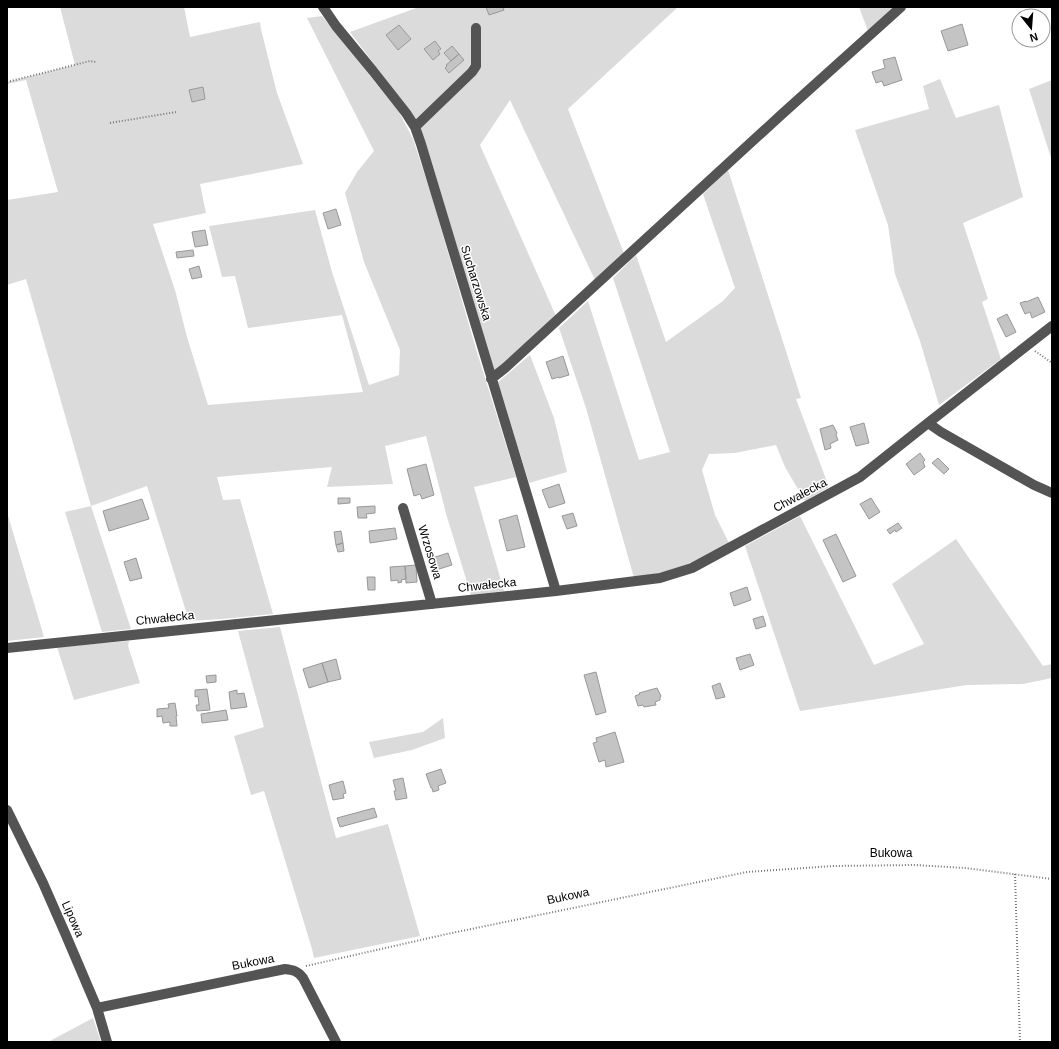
<svg xmlns="http://www.w3.org/2000/svg" width="1059" height="1049" viewBox="0 0 1059 1049" font-family="Arial,sans-serif">
<style>
.green{fill:#dbdbdb}
.building{fill:#c4c4c4;stroke:#989898}
.lines{fill:none;stroke-linecap:round;stroke-linejoin:round}
.path{stroke:#767676;stroke-width:2;stroke-dasharray:1 2;stroke-linecap:butt}
.minor{stroke:#545454;stroke-width:10}
.labels{text-anchor:middle;dominant-baseline:central;stroke-width:3;stroke-linejoin:round;paint-order:stroke}
.street-label{font-size:12px;fill:#000;stroke:#fff}
</style>
<rect width="100%" height="100%" fill="#fff"/>
<!-- green -->
<path class="green" d="M60,7H184L190,37L260,22L261,29L277,93L303,164L200,184L206,213L153,224L175,290L187,337L208,405L363,392L342,315L248,328L235,276L222,277L209,226L315,210L332,272L369,385L399,375L400,350L364,262L345,193L357,172L374,151L307,18L322,16L399,112L413,139L431,194L476,349L516,477L474,487L504,591L471,595L447,517L426,436L385,446L393,484L327,487L332,467L217,477L223,500L240,499L273,614L222,619L189,621L147,486L91,506L131,629L102,632L65,512L91,506L26,279L7,285V200L58,192L26,80L7,84V82L75,65Z
M419,7H678L568,109L625,256L595,280L510,100L480,145L556,316L494,371L426,143L416,120L350,32Z
M859,7H895L868,31Z
M940,79L956,118L999,105L1023,197L963,223L988,299L982,302L1001,359L939,405L920,341L895,274L888,225L855,130L929,109L923,86Z
M1052,80V161L1029,89Z
M728,170L801,398L796,399L829,487L805,501L785,467L776,445L735,453L709,454L702,470L715,515L729,543L679,569L634,578L586,408L559,328L588,301L639,460L670,452L613,278L636,255L666,342L723,301L735,288L703,194Z
M530,355L554,418L567,472L529,483L498,382Z
M7,512L44,637L7,641Z
M800,516L874,665L924,644L892,584L956,539L1043,666L1052,664V678L1023,684L967,685L800,711L745,546Z
M280,627L336,838L388,824L420,936L314,958L312,949L264,791L251,795L234,736L264,727L238,631Z
M129,641L128,646L140,683L74,700L57,647Z
M443,718L445,738L412,750L374,758L369,742L423,732Z
M93,1018L101,1042H48Z"/>
<!-- building -->
<path class="building" d="M486,7H503L504,10L489,15Z
M962,24L968,45L948,51L941,31Z
M399,25L411,39L398,50L386,35Z
M435,41L441,49L438,51L440,54L433,60L424,49Z
M452,46L459,54L451,61L444,53Z
M459,54L464,60L449,73L445,68L447,66L446,65Z
M895,57L902,80L884,86L882,81L876,83L872,72L885,68L883,60Z
M203,87L205,99L192,102L189,90Z
M336,209L341,225L328,229L323,213Z
M205,230L208,245L195,247L192,232Z
M193,250L194,256L177,258L176,252Z
M199,266L202,277L192,279L189,269Z
M1038,297L1045,312L1032,318L1030,312L1025,314L1020,303L1026,301V302Z
M1007,314L1016,332L1006,337L997,319Z
M563,356L569,375L559,378V377L552,379L546,362Z
M864,423L869,443L856,446L850,427Z
M833,425L837,433L836,435L838,440L830,444L831,448L825,450L820,429Z
M920,453L925,460L923,462L925,467L914,475L906,464Z
M938,458L949,469L944,474L932,463Z
M426,464L434,495L422,499L420,494L414,496L407,469Z
M559,484L565,503L549,508L542,490Z
M338,498H350V503L338,504Z
M871,498L880,512L869,519L860,504Z
M142,499L149,519L109,531L103,511Z
M375,506V513L366,514L367,518H358L357,507Z
M573,513L577,526L567,529L562,516Z
M517,515L525,547L507,551L499,520Z
M898,523L902,528L896,532L895,530L890,534L887,530Z
M395,528L397,539L370,543L369,531Z
M341,531L343,543L336,545L334,532Z
M836,534L856,576L843,582L823,540Z
M343,543L344,551L338,552L336,545Z
M448,553L452,565L436,570L432,558Z
M136,558L142,578L130,581L124,562Z
M416,565L417,582L406,583L405,566Z
M405,566L406,579L401,580L402,582L398,583V580L391,581L390,567Z
M367,577H375V590H368Z
M747,587L751,600L734,606L730,593Z
M763,616L766,626L756,629L753,619Z
M750,654L754,665L740,670L736,658Z
M336,659L341,679L328,682L322,663Z
M322,663L328,682L309,688L303,669Z
M596,672L606,712L596,715L584,675Z
M216,675V682L207,683L206,676Z
M720,683L725,697L716,699L712,686Z
M657,688L661,696L660,698V700L655,702L656,705L644,707L643,705L638,706L635,696L640,694L639,693Z
M207,689L210,710L197,711L196,705H199L198,696L195,697V690Z
M237,690V694L244,693L247,707L231,709L229,692Z
M175,703L177,716H176L177,726H170V722L163,723L162,716L157,717V709L169,708L168,704Z
M226,710L228,720L202,723L201,714Z
M615,732L624,762L606,767L605,760L599,762L593,743L597,742L596,738Z
M441,769L446,783L438,786L439,790L433,792L432,788H431L426,774Z
M403,778L407,798L396,800L394,791H396L393,780Z
M343,781L346,793L343,794L344,798L333,800L329,785Z
M374,808L377,817L340,827L337,818Z"/>
<g class="lines">
<!-- path -->
<path class="path" d="M7,82L90,61L96,62
M110,123L176,112
M1035,351L1052,363
M1015,874L1020,1042
M306,966L447,934L747,872L833,866L915,865L965,868L1052,879"/>
<!-- minor -->
<path class="minor" d="M323,7L336,26L373,71L406,113L415,127L421,144L556,591
M415,127L472,72L476,66V28
M491,379L505,368L781,115L901,7
M928,423L941,432L1034,485L1052,493
M403,508L432,604
M7,648L556,591L660,578L692,568L860,477L928,423L1052,326
M7,810L43,883L65,933L97,1008L107,1042
M97,1008L285,969C293,970 298,971 303,978L336,1042"/>
</g>
<g class="labels">
<!-- street labels -->
<g class="street-label">
<text transform="translate(476 283) rotate(73)">Sucharzowska</text>
<text transform="translate(800 495) rotate(-28)">Chwałecka</text>
<text transform="translate(430 552) rotate(73)">Wrzosowa</text>
<text transform="translate(487 585) rotate(-6)">Chwałecka</text>
<text transform="translate(165 618) rotate(-6)">Chwałecka</text>
<text x="891" y="853">Bukowa</text>
<text transform="translate(568 896) rotate(-12)">Bukowa</text>
<text transform="translate(73 919) rotate(66)">Lipowa</text>
<text transform="translate(253 962) rotate(-11)">Bukowa</text>
</g>
</g>
<!-- border -->
<rect width="1059" height="1049" fill="none" stroke="#000000" stroke-width="16"/>
<!-- north arrow -->
<g transform="translate(1031 28) rotate(163)"><circle r="19" fill="#ffffff" stroke="#999999"/>
<path d="M0-3L7 15L0 10L-7 15Z" fill="#000000"/>
<text y="-6" font-size="11" font-weight="bold" text-anchor="middle" fill="#000000">N</text>
</g>
</svg>
